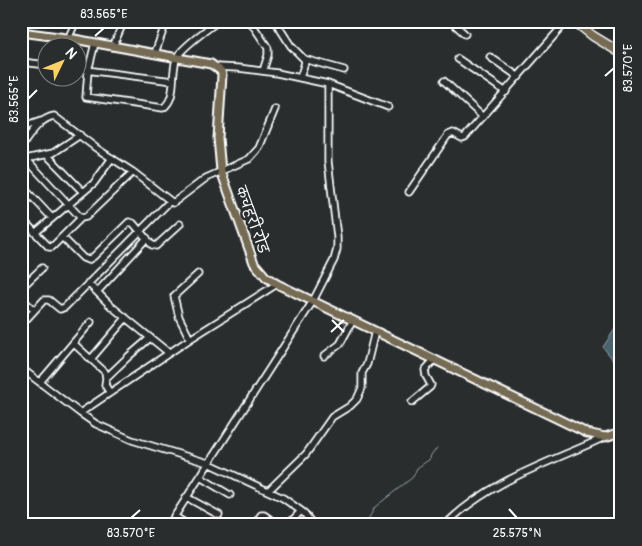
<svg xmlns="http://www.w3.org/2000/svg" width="642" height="546" viewBox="0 0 642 546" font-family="Pangolin,'Playpen Sans Deva',sans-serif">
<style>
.water{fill:#47646c;stroke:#91a2a7}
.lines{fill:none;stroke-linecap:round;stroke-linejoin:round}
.stream{stroke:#91a2a7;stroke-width:1}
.minor-casing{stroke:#fff;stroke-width:9}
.major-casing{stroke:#fff;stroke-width:11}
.highway-casing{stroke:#fff;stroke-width:11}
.minor{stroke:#2a2d2e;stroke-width:5.5}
.major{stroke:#746b52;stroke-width:7}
.highway{stroke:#746b52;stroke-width:8}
.ticks{fill:none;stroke:#fff;stroke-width:2}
.labels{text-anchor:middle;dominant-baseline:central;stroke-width:5;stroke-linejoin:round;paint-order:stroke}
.street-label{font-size:14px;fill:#fff;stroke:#2a2d2e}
.neatline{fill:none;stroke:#fff;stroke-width:2}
.ticks-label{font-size:12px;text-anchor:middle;fill:#fff}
</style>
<rect width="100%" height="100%" fill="#2a2d2e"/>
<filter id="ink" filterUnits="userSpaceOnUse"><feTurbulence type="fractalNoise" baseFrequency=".02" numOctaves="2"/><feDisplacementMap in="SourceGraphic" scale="10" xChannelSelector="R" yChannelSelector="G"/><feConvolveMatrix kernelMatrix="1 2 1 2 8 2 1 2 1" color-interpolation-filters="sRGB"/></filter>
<g filter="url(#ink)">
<!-- water -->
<path class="water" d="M621,320V365L614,361L603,347Z"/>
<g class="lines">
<!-- stream -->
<path class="stream" d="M365,525L375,507L413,477L417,468L430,459L431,455L437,448"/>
<defs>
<path id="minor" d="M250,21L268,48V55L263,71
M275,21L291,46L304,59L305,62L300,78
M451,21L465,34
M68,39L76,21
M95,43L88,71L86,97L163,108C178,98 170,72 177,57C183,46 208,29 218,21
M113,46L124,21
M155,53L165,25L163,21
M490,57L519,77
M304,59L344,70
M458,59L506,92
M21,62L48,65
M217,67L238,68L277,73L328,84L388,107
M78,69L173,81
M444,81L483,117
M21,128L41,121
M21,147C29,136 40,118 54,116L96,148L133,172L173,203L206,178L249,159L259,148L275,109
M47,155L83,192
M26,159L81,218L86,217L133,172
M21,160L53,153L80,135
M21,185L52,218
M409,192L448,135L453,133L462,138L465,137L567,21
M21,218L49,247H52L81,218
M35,233L94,183L112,158
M62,237L83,258L88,260L93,257L129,222L133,223L152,245L156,246L180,224
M88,283L111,306L169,353
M21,288L42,268
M97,292L147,238
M21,298L34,310
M21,325L44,300H49L60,309L65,307L170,201
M190,339L179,317L174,296L198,274
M73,343L105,372L106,378L105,385L110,393
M324,356L340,344L353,320
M91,359L126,318
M21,368L80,413L96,424L132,440L208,463L283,498L304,513L313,525
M106,378L129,356L150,338
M40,382L91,322
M412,402L430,387L431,385L426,376L425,370L435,359
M80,413L190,339L277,284
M200,477L230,495
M268,491L306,454L332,417L350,406L357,399L362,388V373L367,364L375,331
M186,497L219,515
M174,516L188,525
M169,525L313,301L334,260L337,249V237L328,161V84
M254,525L261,515H264L278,525
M288,525L301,511
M445,525C490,480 549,463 605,437"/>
<path id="major" d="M21,32L74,39L211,64L221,71L222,75L218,138L221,171L254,263L266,277L277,284L587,433L605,437L621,432"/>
<path id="highway" d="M574,21L593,36L621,53"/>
</defs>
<!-- minor casing -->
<use href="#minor" class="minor-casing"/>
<!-- major casing -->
<use href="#major" class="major-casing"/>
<!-- highway casing -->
<use href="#highway" class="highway-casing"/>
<!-- minor -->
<use href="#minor" class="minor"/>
<!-- major -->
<use href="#major" class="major"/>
<!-- highway -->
<use href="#highway" class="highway"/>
</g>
</g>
<!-- ticks -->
<path class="ticks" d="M95,36L104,28M605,76L614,68M28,99L37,90M332,320L344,332M331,332L344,320M509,509L517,518M131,518L140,510"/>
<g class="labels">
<!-- street labels -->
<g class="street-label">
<text transform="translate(252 220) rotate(70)">कचहरी रोड</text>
</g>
</g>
<!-- margin -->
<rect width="642" height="546" fill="none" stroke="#2a2d2e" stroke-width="55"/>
<!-- north arrow -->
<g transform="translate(62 62) rotate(47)"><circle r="24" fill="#2a2d2e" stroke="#7f8182"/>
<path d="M0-4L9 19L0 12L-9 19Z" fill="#ffd166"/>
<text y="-8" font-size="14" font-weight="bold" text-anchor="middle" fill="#ffffff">N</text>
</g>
<rect x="28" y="28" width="586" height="490" class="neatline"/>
<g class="ticks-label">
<text x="104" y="18">83.565°E</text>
<text transform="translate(628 68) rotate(-90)" y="4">83.570°E</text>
<text transform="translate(14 99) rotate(-90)" y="4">83.565°E</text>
<text x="131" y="537">83.570°E</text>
<text x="517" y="537">25.575°N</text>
</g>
</svg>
